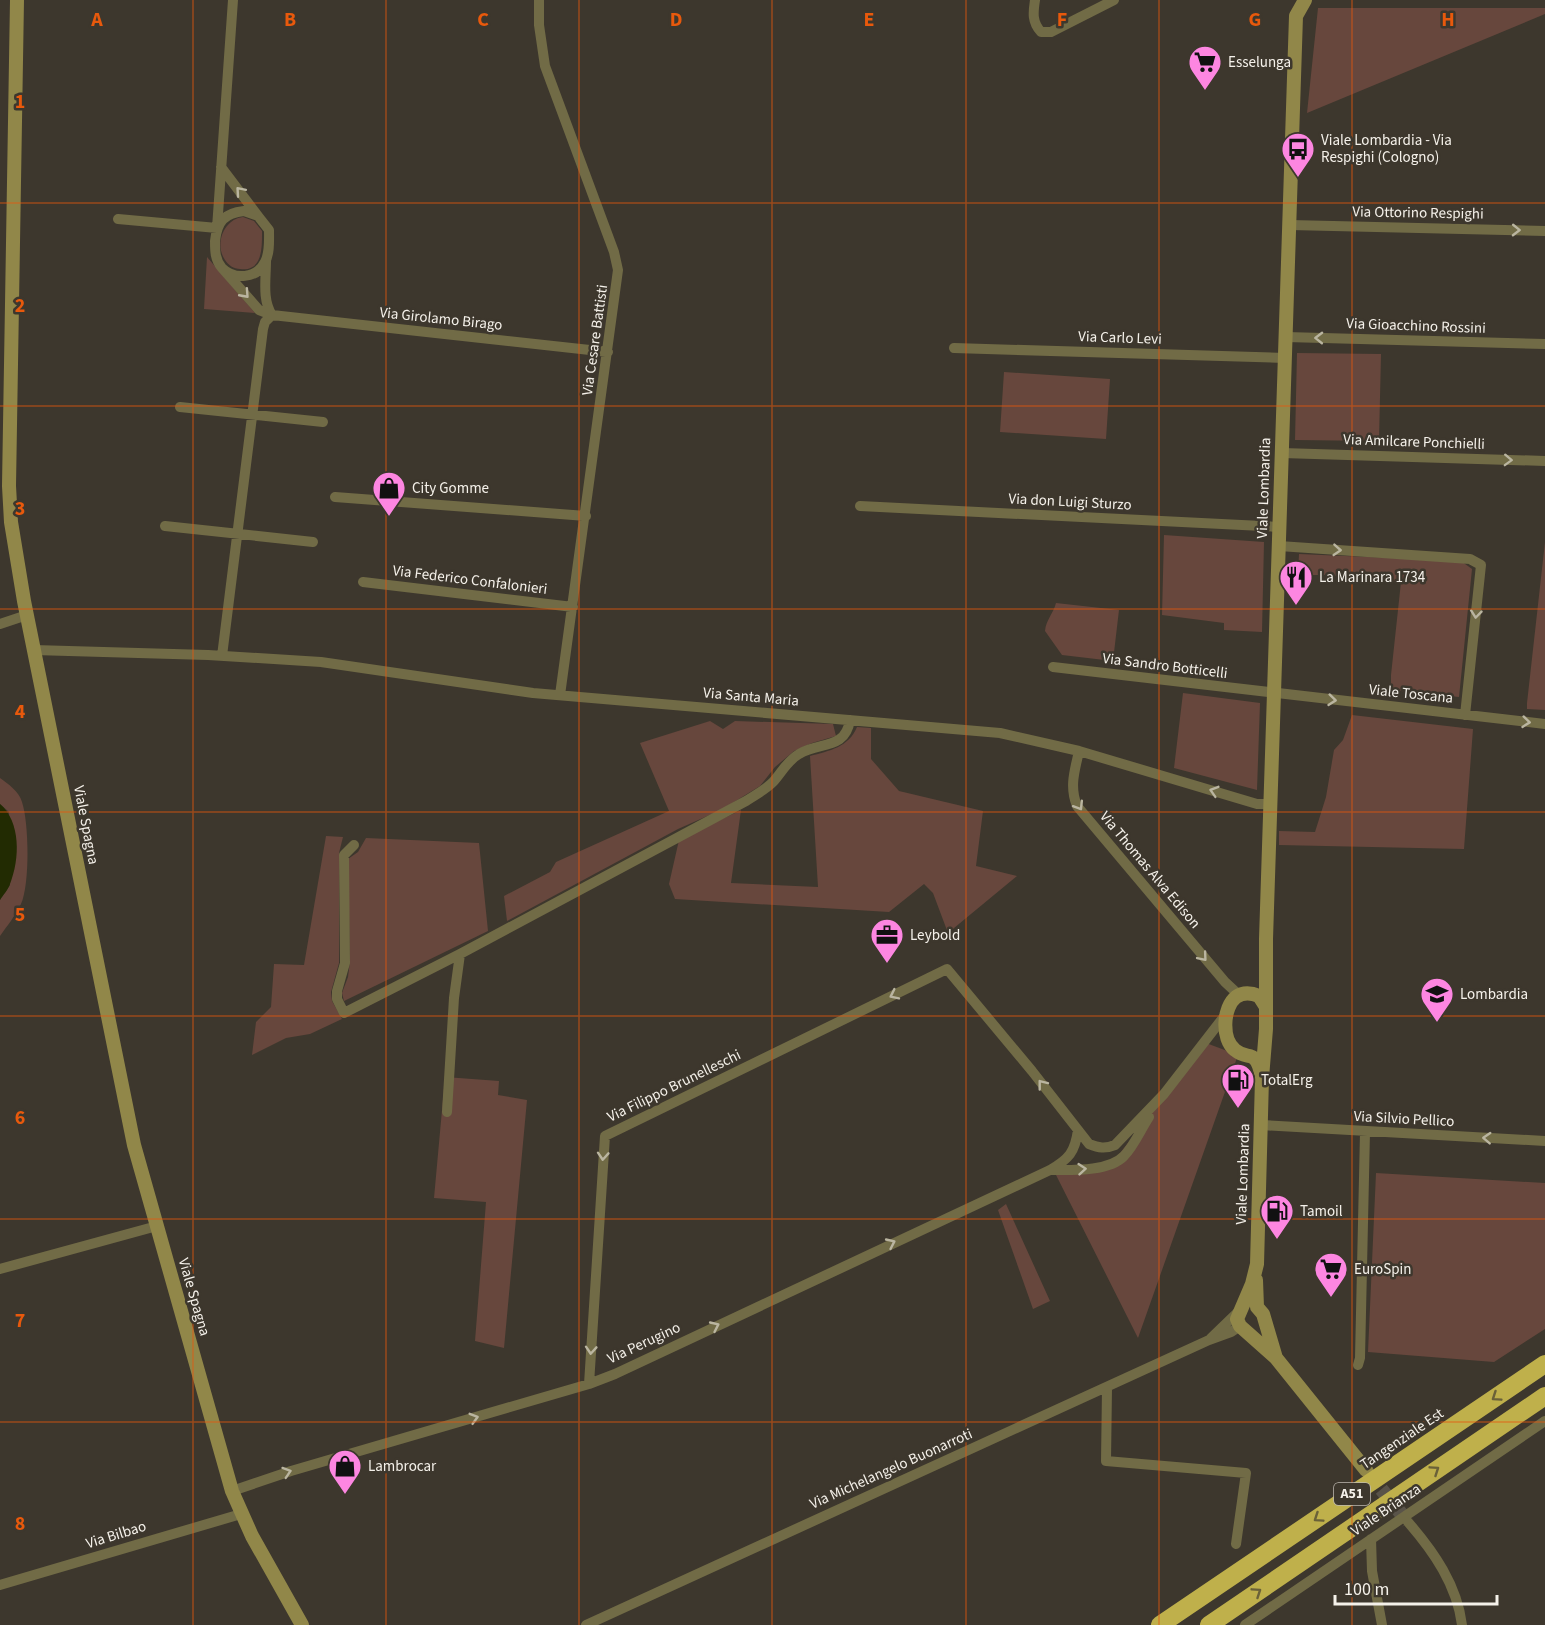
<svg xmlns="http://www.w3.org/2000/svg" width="1545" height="1625" viewBox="0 0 1545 1625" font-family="'Source Sans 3',sans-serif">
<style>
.green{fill:#67473d}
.water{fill:#222b02}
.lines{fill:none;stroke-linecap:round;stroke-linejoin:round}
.secondary-tunnel{stroke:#595349;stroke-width:14;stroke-dasharray:14 7;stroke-linecap:butt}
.street{stroke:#716b46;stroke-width:10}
.secondary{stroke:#918749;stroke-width:14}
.highway{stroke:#bfb04b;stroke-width:18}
.oneway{stroke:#bab5a0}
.oneway2{stroke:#6a6138}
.grid{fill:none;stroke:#e8590c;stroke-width:1.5;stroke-opacity:0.55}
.labels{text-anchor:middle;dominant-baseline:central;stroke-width:5;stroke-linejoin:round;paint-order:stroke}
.shield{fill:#3d372d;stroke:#beb9b1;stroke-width:1.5}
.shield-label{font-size:14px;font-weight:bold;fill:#f5f1ea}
.poi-label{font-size:15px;fill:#f5f1ea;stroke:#3d372d;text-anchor:start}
.street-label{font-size:15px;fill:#f5f1ea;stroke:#3d372d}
.grid-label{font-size:20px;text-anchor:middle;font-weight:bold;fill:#e8590c;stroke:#3d372d;stroke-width:5;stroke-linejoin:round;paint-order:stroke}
</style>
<rect width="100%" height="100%" fill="#3d372d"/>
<!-- green -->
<path class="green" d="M1318,8H1545V14L1307,113Z
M243,217L254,221L262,231C262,247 263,272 240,269C234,269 228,265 225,260C214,244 224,219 243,217Z
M207,257L255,313L204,309Z
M1297,353L1381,354L1379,441L1295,440Z
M1004,372L1110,379L1106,439L1000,432Z
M1164,535L1264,542L1262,632L1224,630V623L1162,615Z
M1545,542V710L1527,709V703Z
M1299,554L1461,561L1472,569L1459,697L1391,690V675L1401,582L1327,575H1298Z
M1056,603L1119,610L1113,661L1062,655L1045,631C1046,620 1053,614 1056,603Z
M1183,693L1260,703L1257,790L1174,768Z
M1352,715L1473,729L1464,849L1279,845V831L1315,832L1326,797L1334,750L1343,740Z
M710,721L723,729L735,721L833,724L836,736L812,743L794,751L775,767L760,786L721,810L678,829L507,921L504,896L550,872L556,862L669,811L640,743Z
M857,727L871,728V759L899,791L983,811L976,866L1017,876L948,933L933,893L924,884L889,912L675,899L669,884L679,840L741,810L731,883L818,887L810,756C829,751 849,747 857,727Z
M0,778C8,784 19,791 22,802C29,823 30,884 21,904C16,915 7,926 0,936V900L10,885L9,812L0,804Z
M326,836L343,837L339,853V963L331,992L332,1001L342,1019L310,1034L286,1038L252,1055L256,1022L271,1007L274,964L304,965Z
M366,838L479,843L488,931L344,1001L342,993L348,977L350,961L348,859L358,852Z
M1206,1043L1238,1055L1138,1338L1055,1173L1113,1162Z
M445,1077L499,1081L498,1095L527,1100L504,1348L475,1341L486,1202L434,1198Z
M1376,1173L1545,1183V1329L1494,1362L1368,1352Z
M1006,1204L1050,1301L1033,1309L998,1210Z"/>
<!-- water -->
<path class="water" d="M0,804C21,822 20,859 10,884C8,890 3,895 0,900Z"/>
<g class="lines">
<!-- secondary-tunnel -->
<path class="secondary-tunnel" d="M1368,1473L1408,1522"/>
<!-- street -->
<path class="street" d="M539,0V25L545,66L614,252L618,270L560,695
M1035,0C1033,13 1032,22 1041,32H1051L1114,0
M221,167L258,216
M244,211L258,216L269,230C269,240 270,253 265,262C257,279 234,280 222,268C215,260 215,251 215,241C217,222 224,213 244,211Z
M118,219L217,228L233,0
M1290,225L1545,231
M266,261C266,279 262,300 272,315
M222,268L259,310L272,315L608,352
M1286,337L1545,344
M954,348L1285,358
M180,407L323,422
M1282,453L1545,461
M335,497L586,516
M860,506L1280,527
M165,526L313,542
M1279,546L1470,559L1481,565L1465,715
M363,582L573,607
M0,624L27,615
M34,650L208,655L321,662L533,693L1000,733L1079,751L1257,804H1271
M222,656L263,329L265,322L272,315
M1053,667L1545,724
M1079,751C1075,770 1069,786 1077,806L1225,982L1239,995
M354,845L344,855L345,963L337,991V999L344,1013L460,954L746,801C755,795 765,790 773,782C782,772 787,761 799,754C819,741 845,751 850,720
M447,1112L454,998L460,954
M1261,1125L1545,1141
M1051,1170C1070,1170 1109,1172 1124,1156C1134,1146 1141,1129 1149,1117
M0,1269L157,1226
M1211,1338L1239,1311
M1358,1365L1360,1358L1365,1132
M589,1384L605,1136L947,969L1032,1071L1089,1144C1099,1148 1105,1149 1115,1145L1164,1094L1226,1014
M1107,1388L1106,1461L1246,1473L1236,1544
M232,1491L291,1471L589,1384L615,1374L1050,1170C1069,1159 1075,1152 1078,1130
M1408,1522C1434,1552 1457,1585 1462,1625
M1371,1539L1372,1571L1382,1625
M0,1585L241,1514
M586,1625L1209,1340L1231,1332L1240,1326
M1245,1625L1545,1421"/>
<!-- secondary -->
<path class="secondary" d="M17,0L9,486L11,522L24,601L134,1145L232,1491L252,1536L302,1625
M1305,0L1296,16L1266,939V1029L1262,1078L1257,1264L1252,1284L1237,1319L1240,1326L1276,1358L1366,1470
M1261,1073C1255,1048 1248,1061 1235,1050C1221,1039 1223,1007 1236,997C1243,992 1252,993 1259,996L1266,1007
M1256,1280L1257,1307L1263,1314L1276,1358"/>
<!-- highway -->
<path class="highway" d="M1160,1625L1545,1364
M1209,1625L1545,1396"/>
</g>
<!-- one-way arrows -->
<defs><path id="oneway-chevron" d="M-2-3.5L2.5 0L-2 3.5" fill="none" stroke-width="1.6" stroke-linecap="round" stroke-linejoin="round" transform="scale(1.5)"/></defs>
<g class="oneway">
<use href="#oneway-chevron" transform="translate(240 191) rotate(-131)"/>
<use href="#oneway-chevron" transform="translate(1516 230) rotate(1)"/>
<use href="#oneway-chevron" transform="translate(245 294) rotate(48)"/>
<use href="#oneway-chevron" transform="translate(1319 338) rotate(-179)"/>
<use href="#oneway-chevron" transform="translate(1508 460) rotate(2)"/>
<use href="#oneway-chevron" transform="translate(1337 550) rotate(4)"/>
<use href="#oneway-chevron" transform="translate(1476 614) rotate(96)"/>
<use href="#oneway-chevron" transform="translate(1332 700) rotate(6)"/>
<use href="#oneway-chevron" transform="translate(1526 722) rotate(6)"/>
<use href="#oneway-chevron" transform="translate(1214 791) rotate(-163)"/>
<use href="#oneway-chevron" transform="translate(1079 806) rotate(58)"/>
<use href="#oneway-chevron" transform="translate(1203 957) rotate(50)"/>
<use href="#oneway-chevron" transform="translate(894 995) rotate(154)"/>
<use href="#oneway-chevron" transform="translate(1042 1084) rotate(-128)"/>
<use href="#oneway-chevron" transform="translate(1487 1138) rotate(-177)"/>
<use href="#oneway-chevron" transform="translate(603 1156) rotate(94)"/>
<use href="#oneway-chevron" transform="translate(1082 1169) rotate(-5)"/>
<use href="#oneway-chevron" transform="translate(891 1243) rotate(-25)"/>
<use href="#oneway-chevron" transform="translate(715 1326) rotate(-25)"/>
<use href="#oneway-chevron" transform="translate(591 1350) rotate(94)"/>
<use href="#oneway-chevron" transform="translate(474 1418) rotate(-16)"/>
<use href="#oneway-chevron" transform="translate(287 1472) rotate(-18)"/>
</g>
<g class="oneway2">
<use href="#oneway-chevron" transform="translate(1496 1397) rotate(146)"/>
<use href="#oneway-chevron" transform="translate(1435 1470) rotate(-34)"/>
<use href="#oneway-chevron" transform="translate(1318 1518) rotate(146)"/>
<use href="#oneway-chevron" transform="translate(1257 1592) rotate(-34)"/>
</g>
<!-- grid -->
<path class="grid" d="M193,0V1625M386,0V1625M579,0V1625M772,0V1625M966,0V1625M1159,0V1625M1352,0V1625M0,203H1545M0,406H1545M0,609H1545M0,812H1545M0,1016H1545M0,1219H1545M0,1422H1545"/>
<!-- icons -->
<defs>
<symbol id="supermarket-pin" viewBox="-11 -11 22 30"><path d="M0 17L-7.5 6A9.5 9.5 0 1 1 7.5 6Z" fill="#fd86e1" stroke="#3d372d"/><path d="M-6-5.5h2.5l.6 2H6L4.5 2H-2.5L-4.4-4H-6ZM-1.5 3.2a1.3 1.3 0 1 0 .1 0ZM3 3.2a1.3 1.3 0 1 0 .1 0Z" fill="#111"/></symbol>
<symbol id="bus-pin" viewBox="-11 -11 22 30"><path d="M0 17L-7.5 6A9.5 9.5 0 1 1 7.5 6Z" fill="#fd86e1" stroke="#3d372d"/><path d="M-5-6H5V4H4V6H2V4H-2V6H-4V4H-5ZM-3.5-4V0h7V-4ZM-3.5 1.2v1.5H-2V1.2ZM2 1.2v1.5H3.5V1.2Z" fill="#111"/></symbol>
<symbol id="shop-pin" viewBox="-11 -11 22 30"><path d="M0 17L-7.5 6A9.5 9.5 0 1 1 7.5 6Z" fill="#fd86e1" stroke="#3d372d"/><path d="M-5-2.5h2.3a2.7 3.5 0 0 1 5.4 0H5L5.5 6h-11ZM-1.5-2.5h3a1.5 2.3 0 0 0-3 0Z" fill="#111"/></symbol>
<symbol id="restaurant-pin" viewBox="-11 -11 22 30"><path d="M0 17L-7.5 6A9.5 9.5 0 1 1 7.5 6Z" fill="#fd86e1" stroke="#3d372d"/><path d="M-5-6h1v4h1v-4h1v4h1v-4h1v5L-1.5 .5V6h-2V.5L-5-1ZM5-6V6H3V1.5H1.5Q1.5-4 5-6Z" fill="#111"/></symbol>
<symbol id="office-pin" viewBox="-11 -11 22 30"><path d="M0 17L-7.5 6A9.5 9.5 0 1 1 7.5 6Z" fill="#fd86e1" stroke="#3d372d"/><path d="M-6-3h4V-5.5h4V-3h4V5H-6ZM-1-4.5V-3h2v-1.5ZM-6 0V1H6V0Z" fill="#111"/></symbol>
<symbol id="school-pin" viewBox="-11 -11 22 30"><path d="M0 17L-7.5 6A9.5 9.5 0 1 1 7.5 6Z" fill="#fd86e1" stroke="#3d372d"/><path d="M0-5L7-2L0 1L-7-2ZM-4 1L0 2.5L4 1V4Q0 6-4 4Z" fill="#111"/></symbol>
<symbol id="fuel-pin" viewBox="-11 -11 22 30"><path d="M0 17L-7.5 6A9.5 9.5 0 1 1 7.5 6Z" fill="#fd86e1" stroke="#3d372d"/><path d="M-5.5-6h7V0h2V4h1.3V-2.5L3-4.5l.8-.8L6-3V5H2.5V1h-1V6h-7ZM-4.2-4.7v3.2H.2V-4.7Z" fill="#111"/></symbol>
</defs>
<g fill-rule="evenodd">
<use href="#supermarket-pin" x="1186" y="43" width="38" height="52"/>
<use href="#bus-pin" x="1279" y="130" width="38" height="52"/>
<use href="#shop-pin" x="370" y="469" width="38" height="52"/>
<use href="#restaurant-pin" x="1277" y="558" width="38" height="52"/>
<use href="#office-pin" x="868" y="916" width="38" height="52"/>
<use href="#school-pin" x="1418" y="975" width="38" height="52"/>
<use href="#fuel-pin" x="1219" y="1061" width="38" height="52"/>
<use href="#fuel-pin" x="1258" y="1192" width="38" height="52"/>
<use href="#supermarket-pin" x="1312" y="1250" width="38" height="52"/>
<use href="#shop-pin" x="326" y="1447" width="38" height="52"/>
</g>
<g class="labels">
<!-- shield labels -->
<rect class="shield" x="1334" y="1483" width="36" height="22" rx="4.5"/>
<g class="shield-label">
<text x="1352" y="1494">A51</text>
</g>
<!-- poi labels -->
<g class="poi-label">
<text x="1228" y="62">Esselunga</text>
<text x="1321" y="140">Viale Lombardia - Via<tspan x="1321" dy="17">Respighi (Cologno)</tspan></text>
<text x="412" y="488">City Gomme</text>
<text x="1319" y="577">La Marinara 1734</text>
<text x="910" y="935">Leybold</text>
<text x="1460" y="994">Lombardia</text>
<text x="1261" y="1080">TotalErg</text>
<text x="1300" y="1211">Tamoil</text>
<text x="1354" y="1269">EuroSpin</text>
<text x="368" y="1466">Lambrocar</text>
</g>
<!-- street labels -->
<g class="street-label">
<text transform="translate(1418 213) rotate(1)">Via Ottorino Respighi</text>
<text transform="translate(441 319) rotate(6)">Via Girolamo Birago</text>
<text transform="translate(1416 326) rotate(2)">Via Gioacchino Rossini</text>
<text transform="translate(1120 338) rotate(2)">Via Carlo Levi</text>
<text transform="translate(595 340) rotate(-82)">Via Cesare Battisti</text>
<text transform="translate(1414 442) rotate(2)">Via Amilcare Ponchielli</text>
<text transform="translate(1264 488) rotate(-88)">Viale Lombardia</text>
<text transform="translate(1070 502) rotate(3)">Via don Luigi Sturzo</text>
<text transform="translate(470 580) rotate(7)">Via Federico Confalonieri</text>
<text transform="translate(1165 666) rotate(7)">Via Sandro Botticelli</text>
<text transform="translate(1411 694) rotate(6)">Viale Toscana</text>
<text transform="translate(751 697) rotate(5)">Via Santa Maria</text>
<text transform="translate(86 825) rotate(79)">Viale Spagna</text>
<text transform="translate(1150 870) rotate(50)">Via Thomas Alva Edison</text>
<text transform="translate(674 1086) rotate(-26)">Via Filippo Brunelleschi</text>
<text transform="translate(1404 1119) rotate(3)">Via Silvio Pellico</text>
<text transform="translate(1243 1174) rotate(-88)">Viale Lombardia</text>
<text transform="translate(194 1297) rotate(74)">Viale Spagna</text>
<text transform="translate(644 1343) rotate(-25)">Via Perugino</text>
<text transform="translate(1402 1439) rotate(-34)">Tangenziale Est</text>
<text transform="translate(891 1469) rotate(-24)">Via Michelangelo Buonarroti</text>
<text transform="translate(1386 1510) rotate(-34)">Viale Brianza</text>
<text transform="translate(116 1535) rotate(-17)">Via Bilbao</text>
</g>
</g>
<g class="grid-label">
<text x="97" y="26">A</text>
<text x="290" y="26">B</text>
<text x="483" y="26">C</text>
<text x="676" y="26">D</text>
<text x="869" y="26">E</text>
<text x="1062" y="26">F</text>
<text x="1255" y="26">G</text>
<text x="1448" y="26">H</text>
<text x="20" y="108">1</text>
<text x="20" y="312">2</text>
<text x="20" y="515">3</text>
<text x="20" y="718">4</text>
<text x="20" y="921">5</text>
<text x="20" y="1124">6</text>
<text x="20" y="1327">7</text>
<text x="20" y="1530">8</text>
</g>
<!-- scale -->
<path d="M1335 1595v9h162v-9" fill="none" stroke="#f5f1ea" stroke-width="3"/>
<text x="1344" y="1595" font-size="18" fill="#f5f1ea" stroke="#3d372d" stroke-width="4.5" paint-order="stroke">100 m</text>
</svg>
